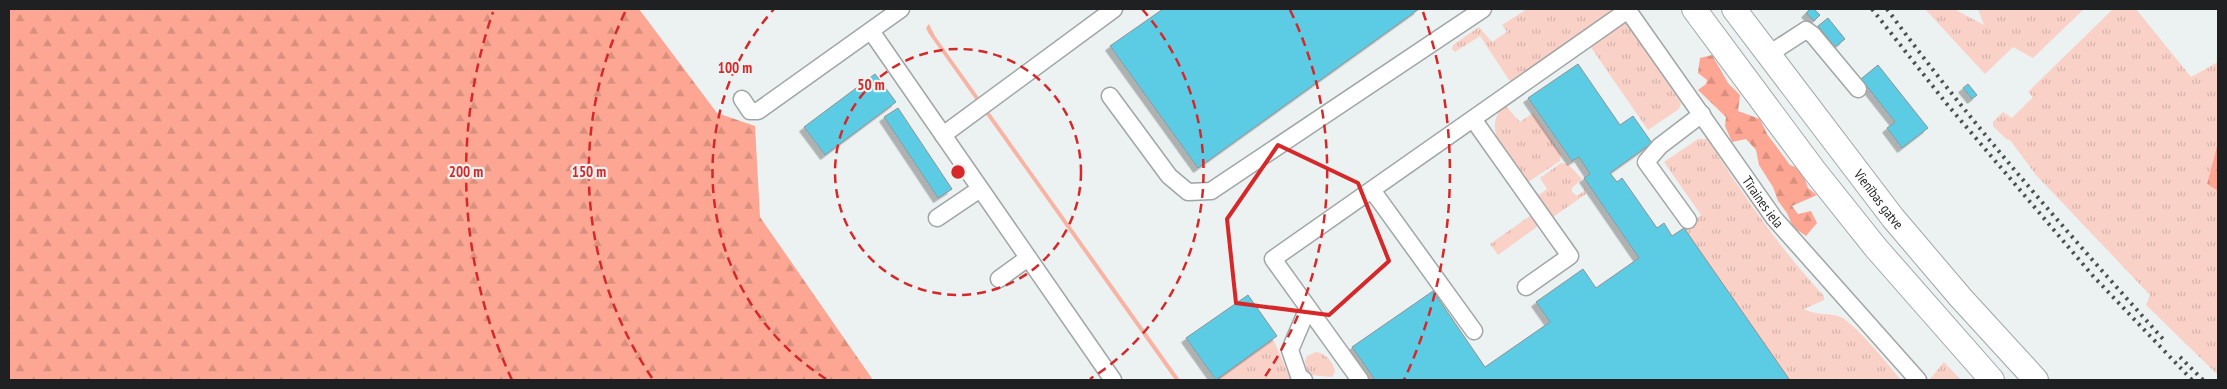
<svg xmlns="http://www.w3.org/2000/svg" width="2227" height="389" viewBox="0 0 2227 389" font-family="'PT Sans Narrow',sans-serif">
<style>
.grass{fill:url(#grass-tufts)}
.forest{fill:url(#forest-firs)}
.water{fill:#f9b3a3}
.building{fill:#5ccce5;stroke:#8e9293;filter:url(#shadow)}
.lines{fill:none;stroke-linecap:round;stroke-linejoin:round}
.minor-casing{stroke:#a1a5a6;stroke-width:19}
.highway-casing{stroke:#a1a5a6;stroke-width:26}
.minor{stroke:#fff;stroke-width:16}
.highway{stroke:#fff;stroke-width:24}
.rail{stroke:#4d4f50;stroke-width:4;stroke-dasharray:2.5 5;stroke-linecap:butt}
.marked{fill:none;stroke:#d62828;stroke-width:4;stroke-linejoin:round}
.ring{fill:none;stroke:#d62828;stroke-width:2.5;stroke-dasharray:9 6}
.labels{text-anchor:middle;dominant-baseline:central;stroke-width:4.5;stroke-linejoin:round;paint-order:stroke}
.street-label{font-size:14px;fill:#1f2021;stroke:#ecf1f2}
.centre{fill:#d62828;stroke:#ecf1f2;stroke-width:2.5}
.ring-label{font-size:15px;text-anchor:middle;font-weight:bold;fill:#d62828;stroke:#ecf1f2;stroke-width:4.5;stroke-linejoin:round;paint-order:stroke}
</style>
<defs>
<pattern id="grass-tufts" width="24" height="20" patternUnits="userSpaceOnUse" patternTransform="scale(1.25)"><rect width="24" height="20" fill="#f9d1c7"/><path d="M3 7l-1-3M5 7V3M7 7l1-3M15 17l-1-3M17 17v-4M19 17l1-3" fill="none" stroke="#d5b3ab"/></pattern>
<pattern id="forest-firs" width="22" height="20" patternUnits="userSpaceOnUse" patternTransform="scale(1.25)"><rect width="22" height="20" fill="#fda693"/><path d="M5 1l3.5 6h-7zM16 11l3.5 6h-7z" fill="#d88f7e"/></pattern>
<filter id="shadow"><feDropShadow dx="-4.5" dy="4.5" stdDeviation="0" flood-color="#0004"/></filter>
</defs>
<rect width="100%" height="100%" fill="#ecf1f2"/>
<!-- grass -->
<path class="grass" d="M1527,9H1613L1611,13L1514,82L1509,80L1480,36L1455,52L1452,49L1453,45L1479,27L1492,42L1507,32L1502,25Z
M1925,9H1954L1984,25L1978,9H2084L2033,58L2013,47L1985,74Z
M2113,9H2136L2191,77L2218,62V142L2207,184L2218,191V375L2146,305L2150,295L2036,175L2010,140L2006,139L1993,126V122L2003,112L2012,118L2033,97L2028,92Z
M1624,23L1627,24L1681,103L1679,109L1648,130L1590,46Z
M1505,105L1520,122L1533,113L1561,154L1560,161L1528,182C1512,160 1478,130 1505,105Z
M1698,139H1707C1743,194 1779,248 1824,296V300L1804,309C1815,315 1826,313 1838,316C1852,319 1890,367 1901,380L1789,379L1684,228L1701,215L1664,162Z
M1561,163L1568,164L1582,179L1572,188V192L1577,196L1584,191L1585,186L1586,194L1553,217L1530,185L1539,195L1547,189L1540,178Z
M1530,216L1538,226L1498,255L1490,244Z
M1273,339L1291,380H1215Z
M1316,352C1326,353 1334,363 1335,372L1332,377L1311,375L1307,372L1305,361L1307,356Z
M1944,362L1961,380L1930,379Z"/>
<!-- forest -->
<path class="forest" d="M9,9H639L717,113L755,126L760,217L873,380H9Z
M1712,55L1728,83L1740,95L1738,111L1760,119L1767,134L1790,165L1801,169L1808,188L1817,195L1792,206L1798,214L1811,211L1817,223L1806,236L1793,227L1787,213L1778,201L1773,187L1759,165L1756,150L1746,139L1732,142L1725,126L1726,117L1698,90L1706,84L1707,80L1698,73L1700,58Z
M2218,142V191L2207,184Z"/>
<!-- water -->
<path class="water" d="M929,24L935,36L1180,380H1175L929,34L926,28Z"/>
<!-- building -->
<path class="building" d="M1163,9H1419L1198,168L1110,46Z
M1810,9H1814L1820,15L1814,21L1806,13Z
M1828,18L1845,39L1835,47L1818,26Z
M1578,64L1620,125L1633,116L1652,143L1610,173L1617,182L1622,178L1657,228L1664,223L1672,236L1684,228L1789,379L1786,380H1375L1352,347L1433,291L1485,367L1550,322L1536,302L1583,269L1596,288L1639,258L1584,178L1590,174L1579,157L1572,161L1528,98Z
M1878,65L1928,128L1902,148L1887,128L1895,122L1861,79Z
M875,74L896,102L825,155L804,127Z
M1968,84L1977,95L1972,99L1963,88Z
M898,108L952,189L938,198L884,117Z
M1248,295L1277,336L1216,380L1186,338Z"/>
<g class="lines">
<defs>
<g id="minor">
<path id="s1" d="M1627,9L1774,218L1918,380"/>
<path d="M871,31L1113,380"/>
<path d="M1769,54L1806,30L1813,35L1858,89"/>
<path d="M1110,96L1169,176L1188,192L1211,191L1483,9"/>
<path d="M742,99L750,111H758L901,9"/>
<path d="M1473,119L1570,256L1526,287"/>
<path d="M943,135L1114,9"/>
<path d="M1372,190L1474,331"/>
<path d="M937,218L980,189"/>
<path d="M1688,220L1646,162L1660,146L1702,114"/>
<path d="M999,279L1028,258"/>
<path d="M1304,380L1299,376L1290,350L1308,308"/>
<path d="M1360,380L1273,259L1628,10"/>
</g>
<g id="highway">
<path d="M1694,9L1813,169L1876,248L1992,380"/>
<path id="s2" d="M1734,9L1893,218L1961,298L2036,380"/>
</g>
</defs>
<!-- minor casing -->
<use href="#minor" class="minor-casing"/>
<!-- highway casing -->
<use href="#highway" class="highway-casing"/>
<!-- minor -->
<use href="#minor" class="minor"/>
<!-- highway -->
<use href="#highway" class="highway"/>
<!-- rail -->
<path class="rail" d="M1872,9L1946,103L2093,276L2192,380
M1887,9C1972,125 2067,232 2163,339
M2180,357L2203,380"/>
</g>
<!-- marked area -->
<path class="marked" d="M1278,145L1358,183L1389,261L1329,315L1236,303L1227,219Z"/>
<!-- distance rings -->
<g class="ring">
<circle cx="958" cy="172" r="123"/>
<path d="M826 379A246 246 0 0 1 774 9M1142 9A246 246 0 0 1 1090 379"/>
<path d="M652 378A369 369 0 0 1 626 10M1290 10A369 369 0 0 1 1264 378"/>
<path d="M512 380A492 492 0 0 1 493 12M1423 12A492 492 0 0 1 1404 380"/>
</g>
<g class="labels">
<!-- street labels -->
<g class="street-label">
<text stroke="none"><textPath href="#s2" startOffset="239">Vienības gatve</textPath></text>
<text stroke="none"><textPath href="#s1" startOffset="236">Tīraines iela</textPath></text>
</g>
</g>
<circle cx="958" cy="172" r="8" class="centre"/>
<g class="ring-label">
<text x="735" y="73">100 m</text>
<text x="871" y="90">50 m</text>
<text x="589" y="177">150 m</text>
<text x="466" y="177">200 m</text>
</g>
<!-- border -->
<rect width="2227" height="389" fill="none" stroke="#1f2021" stroke-width="20"/>
</svg>
